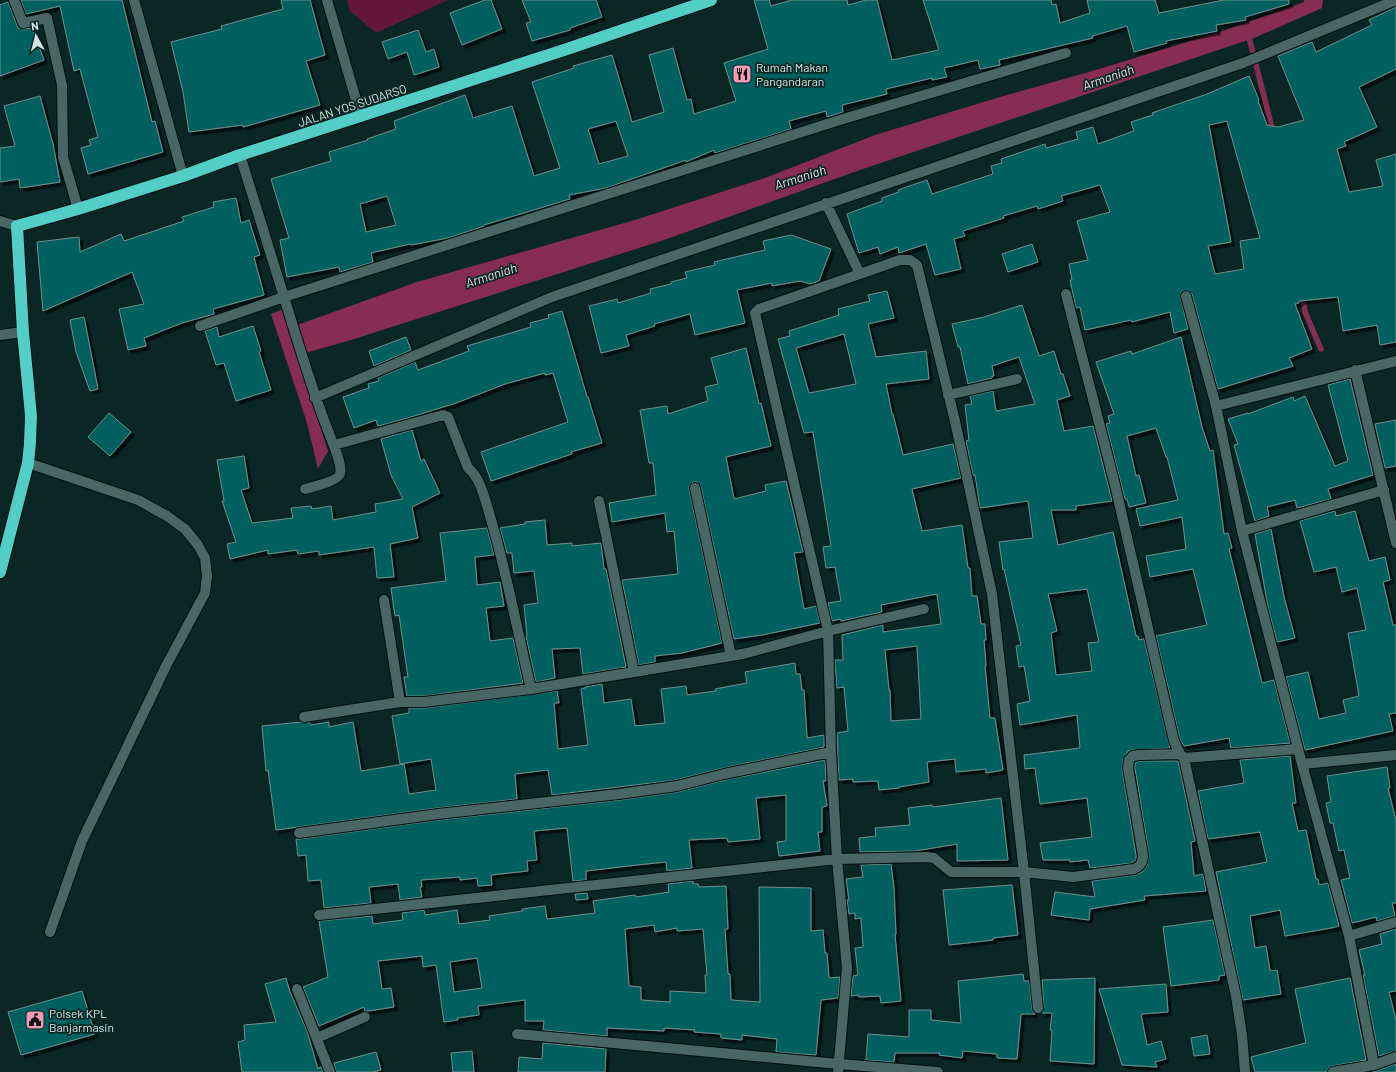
<svg xmlns="http://www.w3.org/2000/svg" width="1396" height="1072" viewBox="0 0 1396 1072" font-family="Barlow,sans-serif">
<style>
.green{fill:#631837}
.water{fill:#872d51}
.lines{fill:none;stroke-linecap:round;stroke-linejoin:round}
.stream{stroke:#872d51;stroke-width:5.5}
.building{fill:#02615e;stroke:#708f8d;fill-rule:evenodd;filter:url(#shadow)}
.minor-casing{stroke:#000f0e;stroke-width:12}
.highway-casing{stroke:#000f0e;stroke-width:14}
.minor{stroke:#486664;stroke-width:10}
.highway{stroke:#52cec7;stroke-width:12}
.labels{text-anchor:middle;dominant-baseline:central;stroke-width:3.5;stroke-linejoin:round;paint-order:stroke}
.poi-label{font-size:12px;fill:#d7e7e6;stroke:#0a2726;text-anchor:start}
.street-label{font-size:12px;fill:#d7e7e6;stroke:#0a2726}
.water-label{font-size:13px;font-style:italic;fill:#f4d9e0;stroke:#0a2726}
</style>
<defs>
<filter id="shadow"><feDropShadow dx="3.5" dy="3.5" stdDeviation="0" flood-color="#0009"/></filter>
</defs>
<rect width="100%" height="100%" fill="#0a2726"/>
<!-- green -->
<path class="green" d="M347,0H448L376,33L350,11Z"/>
<!-- water -->
<path class="water" d="M1304,0H1323L1322,8L1254,38L857,171L664,240L351,340L298,355L328,451L318,469L307,423L271,314L283,309L289,328L417,282L635,220L765,178L875,135L1000,97L1089,72L1220,32L1304,2Z"/>
<g class="lines">
<!-- stream -->
<path class="stream" d="M1248,33L1273,132
M1302,294L1305,312L1321,349"/>
</g>
<!-- building -->
<path class="building" d="M21,0H122L152,122L155,121L163,152L88,174L81,148L91,145L89,140L98,137L80,69L74,71L60,6L26,14Z
M281,0H310L325,55L306,61L320,105L243,127V125L189,132L183,92L171,42L222,29L221,26L283,9Z
M485,0H491L502,29L462,45L450,13Z
M522,0H596L602,17L570,28V30L532,41L526,23L531,22Z
M754,0H769L771,6L792,0H847L848,5L866,0H877L892,60L939,50L923,0H1051L1052,5L1056,4L1060,23L1090,13L1087,0H1155L1159,13L1224,0H1289V4L1245,17L1246,20L1216,25L1217,31L1166,41L1167,43L1134,52L1127,26L1092,36L1093,38L999,60L1000,65L980,69L978,60L944,68L947,77L932,80V78L886,89L887,94L842,105L843,112L827,117L826,111L789,121L791,129L715,153L714,150L686,162V160L606,188L569,195L570,199L484,225V226L448,238L411,245L410,244L371,253L373,262L340,272L339,267L287,277L280,240L289,238L271,179L331,161L329,152L368,140L367,139L396,129L394,121L465,95L473,118L512,106L534,176L560,168L532,82L574,68L573,66L612,55L632,122L664,112L649,55L673,48L687,100L691,99L694,114L736,101L724,63L768,49ZM616,121L628,156L599,164L588,129ZM387,196L396,225L366,232L360,204Z
M8,2L18,28L24,29L32,28L44,60L0,76V5Z
M1396,7V69L1359,87L1377,127L1344,142L1346,146L1337,149L1349,192L1383,186L1376,160L1396,154V342L1380,345L1377,325L1343,331L1338,297L1299,301V303L1295,304L1312,349L1289,358L1293,366L1218,389L1192,294L1188,290L1182,291L1180,295L1188,329L1174,333L1170,312L1132,322L1131,320L1085,330L1080,307L1076,308L1070,280H1072L1069,264L1088,260L1077,221L1110,212L1100,185L1061,196L1063,201L1038,209L1037,206L1003,216L1004,218L963,231L965,236L954,239L961,269L935,275L926,244L899,253L898,247L880,254L878,247L859,253L847,214L882,201V198L899,192L898,190L927,180L932,194L993,174L991,166L1002,163L1001,159L1045,144L1046,148L1078,139L1076,132L1093,127L1098,144L1134,131L1131,122L1153,115L1152,113L1207,94L1249,76L1259,100L1258,101L1267,125L1278,127L1304,120L1278,56L1312,42L1316,52L1372,25L1369,20ZM1227,121L1260,238L1240,241L1244,269L1215,274L1208,246L1231,242L1209,125Z
M418,30L426,52L434,49L439,67L414,75L407,52L388,59L382,42Z
M40,96L53,144L60,182L20,188L19,179L0,182V148L15,146L4,106Z
M236,198L241,223L249,220L260,255L254,257L264,295L213,309L214,314L182,323L144,338L146,346L128,350L119,309L144,304L132,272L43,311L37,242L79,237L80,252L121,234L124,241L184,221L182,217L214,207L213,202Z
M791,235L831,249L819,281L810,284L800,281L772,286V283L737,290L745,323L695,335L690,314L654,324L655,326L626,335L629,346L601,353L589,306L617,299L618,303L651,293L650,289L671,284V282L687,278L685,272L715,265L714,262L765,250L763,241Z
M1032,244L1038,262L1008,272L1002,254Z
M887,291L894,318L868,324L876,357L926,351L929,379L886,384L892,414H893L903,455L953,444L961,478L912,489L922,531L962,525L968,568H970L972,596H977L981,624H985L986,640H984L986,666H985L990,718H995L1003,770L986,773V769L956,772L955,759L927,762L929,782L899,787V788L879,790L878,781L853,782V779L839,780L837,733L848,731L844,687L837,688L835,663V660H843L842,635L883,625V632L941,624L937,594L881,605L882,612L841,621L840,619L832,621L828,603L841,601L835,567L826,568L823,547L831,546L813,432L804,433L778,339L790,336L789,331L839,315L838,309L870,301L868,295ZM844,334L856,384L809,393L796,348ZM917,646L921,719L891,721L890,690H889L885,650Z
M1022,305L1039,356L1054,351L1061,374H1063L1070,396L1057,400L1064,431L1093,426L1112,501L1076,506V510H1051L1058,545L1113,532L1136,636H1138L1139,640L1144,639L1170,748L1132,750L1128,751L1123,759L1122,769L1136,855V860L1132,863L1090,868L1088,860L1070,862V860H1043L1040,843L1092,837L1087,798L1040,804L1035,768L1025,769L1024,755L1080,748L1077,715L1020,725L1017,704L1030,701L1024,666L1019,667L1016,646L1021,645L1004,569L1003,570L999,542L1033,538L1028,501L980,508L975,475H973L966,441L969,440L965,405L972,404L970,396L993,391L996,411L1035,404L1019,357L992,366L994,376H992V378L968,384L960,347H958L952,324L984,317ZM1087,589L1099,642L1088,643L1092,671L1056,675L1051,633L1057,631L1048,594Z
M562,311L587,397H588L602,443L571,452L572,454L491,481L481,452L568,422L553,373L545,375V373L505,384L456,403L408,418L378,426L376,420L354,428L343,397L369,388L368,384L379,381L378,378L415,362L418,370L469,351L467,346L531,327L530,323L549,318L548,315Z
M84,317L98,389L90,391L76,352L70,320Z
M253,326L261,351L259,352L271,390L236,401L224,363L216,365L205,331L217,327L219,337Z
M406,337L411,350L374,366L369,351Z
M1181,337L1202,427L1210,451L1213,450L1224,534L1228,533L1232,548L1229,549L1262,683L1274,680L1290,743L1231,748L1229,738L1184,746L1180,739L1156,636L1207,625L1193,569L1150,577L1146,556L1186,549L1182,517L1140,526L1136,509L1178,500L1167,457H1166L1156,428L1127,436L1136,476L1139,475L1146,503L1129,507L1127,499H1125L1106,424L1110,423L1108,416L1114,414L1096,362L1131,351L1132,354Z
M746,348L759,404L761,403L771,446L726,457L734,499L766,491L765,485L786,481L803,552L794,553L804,609L816,606L820,623L762,635L734,639L701,487L697,482H693L689,486V489L722,643L682,653L655,656V662L639,665L622,580L678,574L674,531L667,532L665,513L612,522L609,503L656,495L653,463H649L640,410L667,406L668,414L708,401L705,387L718,384L711,358Z
M1350,379L1373,475L1328,489L1331,499L1297,508L1295,500L1267,507L1269,516L1255,521L1234,445L1238,444L1228,419L1248,413V414L1293,397L1294,401L1305,396L1335,466L1348,461L1328,385Z
M109,413L131,432L110,456L88,437Z
M1396,420V466L1385,468L1375,424Z
M412,430L421,461L424,459L440,493L412,507L418,538L390,544L394,577L377,578L374,547L319,555V551L298,554L297,550L268,554V550L230,559L227,544L236,542L222,501H224L217,460L244,456L249,488L241,490L252,523L293,518L291,508L311,506L312,509L331,506L333,520L376,512L375,504L403,499L391,475L381,439Z
M1335,511L1336,516L1355,511L1369,561L1385,557L1390,580L1383,582L1393,625H1396V713L1389,714L1393,731L1305,750L1286,677L1308,672L1319,719L1346,713L1343,700L1359,696L1348,633L1366,630L1357,588L1342,592L1336,567L1314,572L1300,521Z
M545,520L547,545L572,543V546L601,543L604,569H606L626,667L583,674L580,648L552,649L555,678L536,682L526,636H527L524,605L538,603L534,571L514,573L512,553H507L500,528L525,524V522Z
M487,528L494,555L475,557L477,585L500,582L504,606L486,608L490,641L513,638L523,683L424,696H407L404,677H408L399,615L395,616L391,588L446,581L440,533Z
M1271,529L1284,597L1295,638L1277,642L1268,607L1255,534Z
M795,663L796,674H800L802,690H804L807,738L824,735V747L723,768L676,780L552,795L548,770L515,774L517,799L437,808L276,830L268,770L266,771L262,726L301,722L310,723L311,725L329,722V727L353,722L361,771L404,764L409,794L436,790L431,759L400,764L392,716L409,713V708H425L557,691L559,703H554L558,749L588,745L581,689L585,688V687L602,684L604,703L631,699L635,726L665,723L661,689L686,686L687,695L716,691L715,689L747,683L745,672Z
M1290,756L1296,803H1292L1298,831L1306,830L1316,879H1318L1319,885L1328,883L1339,926L1331,928L1285,936L1280,910L1250,916L1255,948L1266,946L1270,971L1277,970L1281,994L1243,1000L1216,872L1267,862L1260,832L1208,839L1198,791L1244,783L1240,760Z
M825,760L826,781H823L827,806L822,807V832H818L820,851L779,856L777,842L786,841V795L756,798L760,839L728,842L727,838L689,840L692,868L667,871L666,862L637,865L586,871V880L573,881L567,828L534,831L537,860L527,861L528,871L491,875L492,885L478,886L477,878L460,880V877L421,880L422,887H420L422,897L400,900L398,884L369,887L371,903L324,908L321,880L308,881L306,855L298,856L296,839H300L439,820L620,800L678,792L725,780Z
M1140,761H1178L1195,841L1191,842L1194,876L1203,874L1206,891L1144,896L1145,900L1090,909L1089,920L1051,915L1055,892L1095,897L1092,881L1135,875L1142,872L1147,866L1149,854L1135,768V763Z
M1387,767L1390,788H1388L1396,821V903H1392L1395,916L1377,921L1376,917L1352,923L1341,880L1350,878L1344,850L1339,851L1333,823H1330L1326,803L1331,802L1327,776Z
M1001,798L1008,860L957,861V844L915,851L860,852L859,838L876,836L875,828L910,825L908,808L932,805L933,807Z
M891,864L894,888L896,934H895L901,1001L881,1003L880,996L859,997V995L851,996L853,976L858,975L855,948L863,947L861,918L855,919V913L849,914L847,900H849L846,879L863,877L861,865Z
M693,881V884H698L699,887L726,886L728,929H725L728,974H730L731,1000L760,1002L759,887L811,888V931L823,930L825,953H827L829,978L840,977L838,998L821,1000L816,1055L776,1052L777,1039L742,1035V1040L721,1038V1034L694,1032L695,1030L664,1028V1031L607,1028V1036L543,1030L544,1021H525V1000L478,1006L479,1015L457,1018L458,1020L444,1022L436,965L423,967L422,956L378,961L382,989L391,988L394,1007L368,1011H365L364,1007L319,1026L303,987L328,977L319,921L372,916L373,924L403,920L402,913L424,910L425,915L457,910L459,924L490,920L489,916L523,911L522,909L545,906L547,919L595,913L593,901L635,895L636,897L669,892L668,884ZM654,925L655,932L677,928V931L703,929L707,975H705L706,993L670,991V1002L641,1000V987L629,986L625,929ZM477,958L482,988L454,992L450,962Z
M1012,885L1018,935L993,938V940L949,945L943,890Z
M587,893L588,899L576,900L575,894Z
M1213,920L1225,975L1219,976V980L1171,986L1163,927Z
M1396,929V991L1389,992L1396,1020V1051L1379,1056L1363,975H1365L1359,950L1382,944L1380,934Z
M1023,974L1024,981H1029L1032,1009L1035,1014H1021L1017,1059L997,1058V1054L963,1051L962,1058L939,1055L940,1053H895L894,1062L866,1060L868,1034L909,1037V1010H931V1020L961,1023L958,981Z
M286,978L290,992L307,1031L318,1069V1068L321,1067L323,1072H242L238,1042L245,1040L244,1025L276,1022L265,984Z
M1095,978L1094,1064L1050,1061L1052,1030H1050L1052,1013H1042L1044,1007L1042,980Z
M1350,978L1366,1060L1332,1066L1329,1067L1327,1072H1255L1251,1057L1306,1043L1295,989Z
M1166,984L1168,1012L1141,1014L1147,1045L1161,1041L1166,1059L1155,1062L1157,1067L1122,1065L1099,989Z
M82,991L95,1034L21,1055L8,1012Z
M1207,1035L1210,1054L1194,1056L1191,1038Z
M543,1043L606,1049L605,1072H518L519,1057L542,1059Z
M472,1051L474,1072H453L451,1053Z
M376,1052L381,1070L373,1072H336L334,1063Z
M1396,1064V1072H1372L1376,1071Z"/>
<g class="lines">
<defs>
<path id="minor" d="M14,0L23,23L47,18L62,85L63,157L78,209
M134,0L183,176
M327,0L361,117
M240,155L284,297L843,119L1066,53
M826,203L860,274
M0,221L17,226
M1186,296L1216,406L1396,361
M200,326L284,297C298,342 311,388 329,433C332,442 343,465 340,474C338,481 312,487 305,489
M0,335L23,332
M1355,370L1396,543
M948,395L1017,379
M315,398L552,297L1243,63L1396,0
M1216,406L1242,531L1302,764L1349,936L1374,1065L1396,1057
M334,445L443,415L448,417L468,468C476,474 481,486 484,496C504,559 516,625 531,689
M28,463L138,500L167,516L185,529L198,545L205,558L207,576L205,593L166,666L82,841L50,932
M695,488L731,656
M599,501L634,672
M1242,531L1384,490
M384,600L400,702
M304,717L400,702H424L531,689L731,656L747,653L828,631L924,609
M1180,754L1184,758L1298,749
M1184,758L1236,996L1242,1035L1245,1072
M1302,764L1396,755
M299,833L438,814L619,794L677,786L724,774L831,752
M319,915L837,859L927,857L934,858L951,872H1024L1073,877L1134,869C1141,866 1143,862 1143,855L1128,768L1129,760L1133,756L1139,755L1180,754L1174,741L1115,485L1066,294
M1349,936L1396,922
M297,989L330,1072
M517,1034L839,1064L938,1072
M317,1038L365,1017
M838,1072L847,968L837,859L831,752L828,631L755,313L759,309L900,260H910L917,265L955,421L992,594L1024,872L1038,1008
M1333,1072L1374,1065"/>
<path id="highway" d="M0,572L28,463L30,443L31,416L23,332L17,226L78,209L183,176L240,155L564,50L711,0"/>
</defs>
<!-- minor casing -->
<use href="#minor" class="minor-casing"/>
<!-- highway casing -->
<use href="#highway" class="highway-casing"/>
<!-- minor -->
<use href="#minor" class="minor"/>
<!-- highway -->
<use href="#highway" class="highway"/>
</g>
<!-- icons -->
<defs>
<symbol id="restaurant-square" viewBox="-11 -11 22 22"><rect x="-9" y="-9" width="18" height="18" rx="4" fill="#f09ab5" stroke="#0a2726"/><path d="M-5-6h1v4h1v-4h1v4h1v-4h1v5L-1.5 .5V6h-2V.5L-5-1ZM5-6V6H3V1.5H1.5Q1.5-4 5-6Z" fill="#111"/></symbol>
<symbol id="civic-square" viewBox="-11 -11 22 22"><rect x="-9" y="-9" width="18" height="18" rx="4" fill="#f09ab5" stroke="#0a2726"/><path d="M-.6-6.5H3V-4.5H.6V-3L4-1V1h2V6H-6V1h2V-1L-.6-3ZM-1.2 2.5V6h2.4V2.5Z" fill="#111"/></symbol>
</defs>
<g fill-rule="evenodd">
<use href="#restaurant-square" x="731" y="63" width="22" height="22"/>
<use href="#civic-square" x="24" y="1009" width="22" height="22"/>
</g>
<g class="labels">
<!-- poi labels -->
<g class="poi-label">
<text x="756" y="67">Rumah Makan<tspan x="756" dy="14">Pangandaran</tspan></text>
<text x="49" y="1013">Polsek KPL<tspan x="49" dy="14">Banjarmasin</tspan></text>
</g>
<!-- street labels -->
<g class="street-label">
<text transform="translate(352 105) rotate(-18)">JALAN YOS SUDARSO</text>
</g>
<!-- water labels -->
<g class="water-label">
<text transform="translate(1108 77) rotate(-19)">Armaniah</text>
<text transform="translate(800 177) rotate(-18)">Armaniah</text>
<text transform="translate(491 275) rotate(-18)">Armaniah</text>
</g>
</g>
<!-- north arrow -->
<g transform="translate(36 36) rotate(353)" stroke="#0a2726" stroke-width="3" paint-order="stroke">
<path d="M0-3L7 15L0 10L-7 15Z" fill="#d7e7e6"/>
<text y="-6" font-size="11" font-weight="bold" text-anchor="middle" fill="#d7e7e6">N</text>
</g>
</svg>
